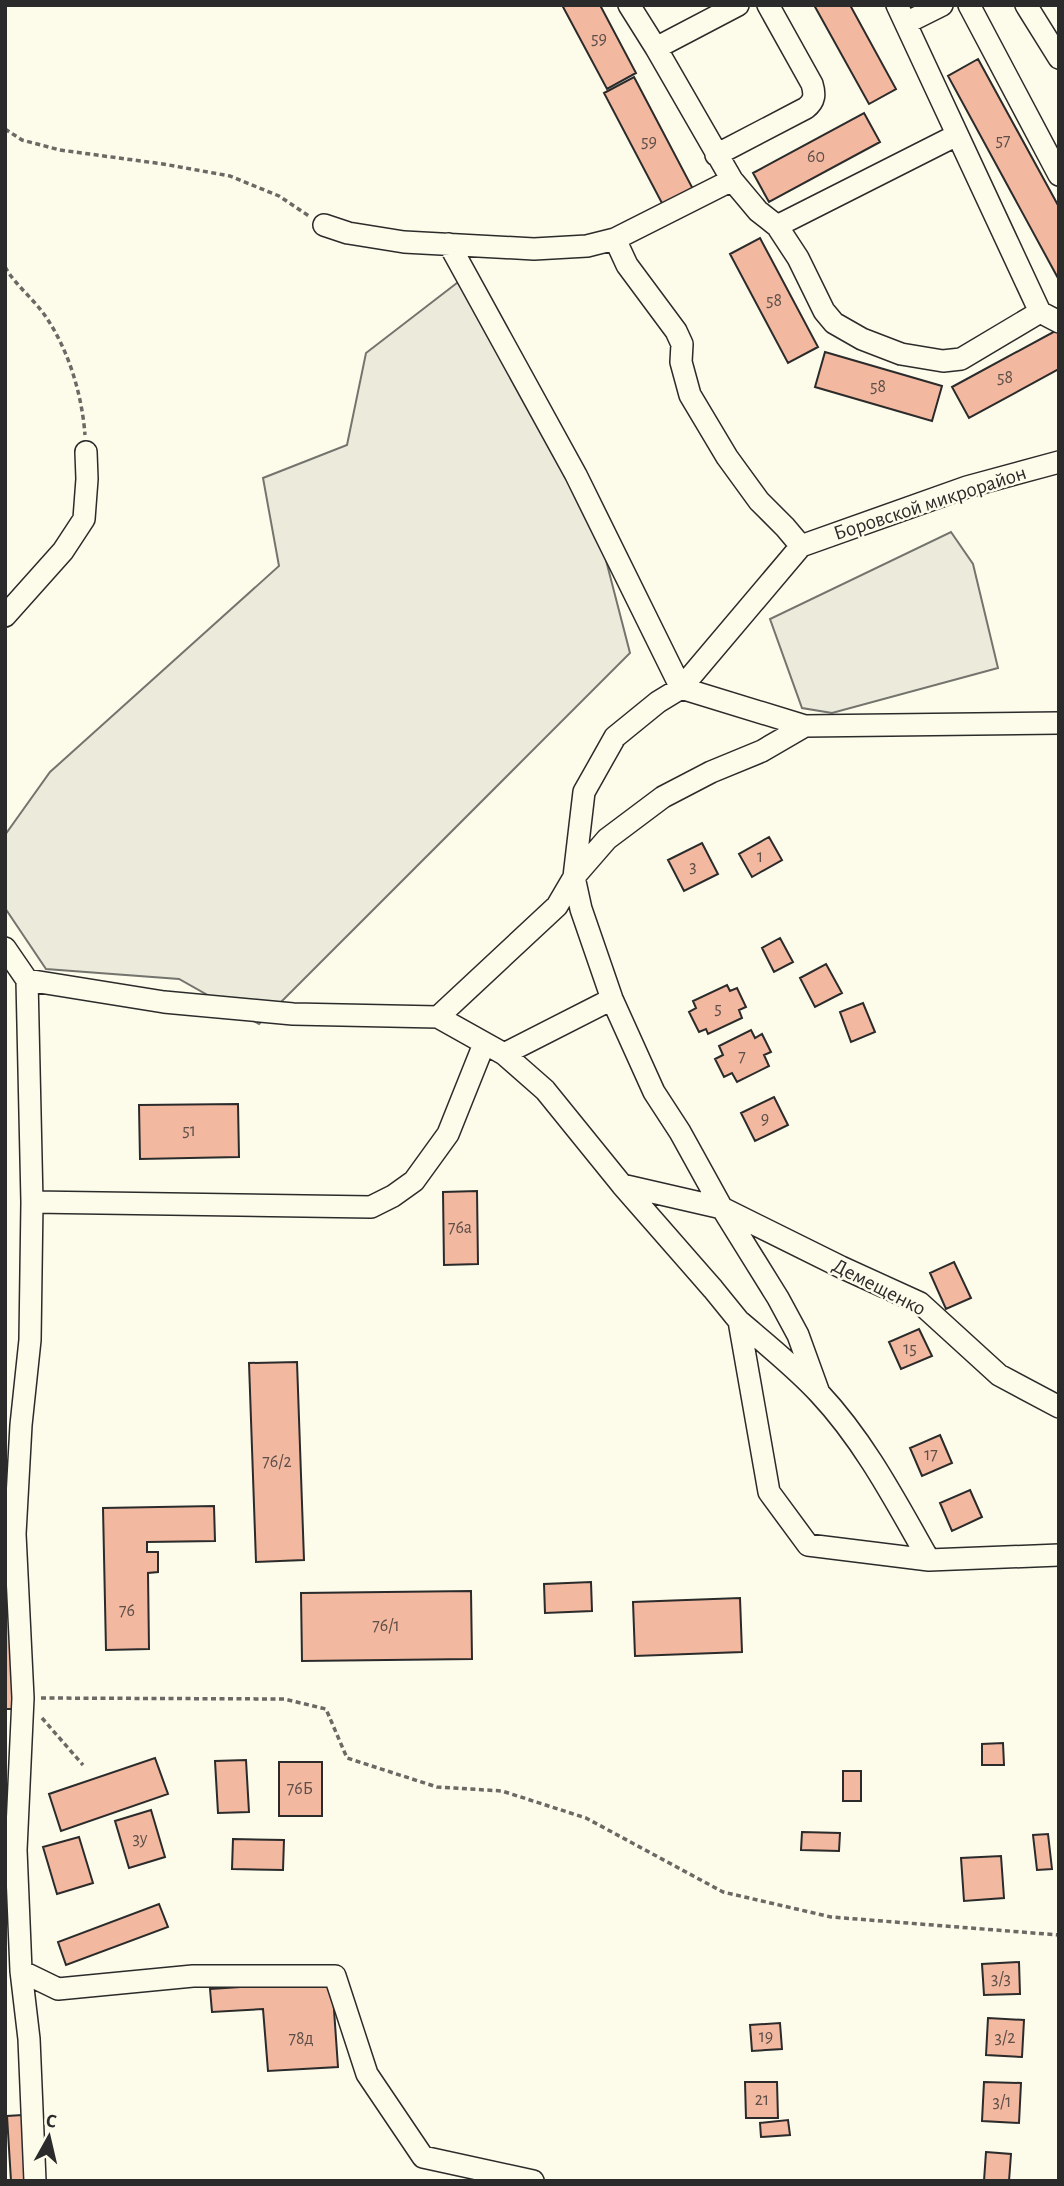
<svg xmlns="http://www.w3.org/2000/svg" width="1064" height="2186" viewBox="0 0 1064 2186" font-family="'Alegreya Sans',sans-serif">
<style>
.green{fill:#ecebdb;stroke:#74746e;stroke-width:2}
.parking{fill:#eceadb;stroke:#74746e;stroke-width:2}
.building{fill:#f2b8a0;stroke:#2b2b2b;stroke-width:2}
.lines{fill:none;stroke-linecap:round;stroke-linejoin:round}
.minor-casing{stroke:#2b2b2b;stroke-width:24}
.path{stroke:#6a6964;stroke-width:3.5;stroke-dasharray:5 3.5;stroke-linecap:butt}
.minor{stroke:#fdfbea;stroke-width:21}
.labels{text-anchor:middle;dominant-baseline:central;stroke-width:5;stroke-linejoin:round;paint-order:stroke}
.number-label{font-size:18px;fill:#5d4e48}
.street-label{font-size:21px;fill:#2b2b2b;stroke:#fdfbea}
</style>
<rect width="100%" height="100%" fill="#fdfbea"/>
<!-- green -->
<path class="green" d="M466,276L601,541L630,653L259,1024L179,979L46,969L5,908V835L50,772L279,566L263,478L347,445L366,353Z"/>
<!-- parking -->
<path class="parking" d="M951,532L973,564L998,668L832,713L802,708L770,619Z"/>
<!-- building -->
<path class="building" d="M562,5H600L636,73L607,89Z
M814,5H850L896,89L869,104Z
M978,59L1059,207V280L948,76Z
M634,77L694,191L664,207L604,93Z
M864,113L880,142L769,202L753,173Z
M760,238L818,347L788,363L730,254Z
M1059,329V369L969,418L952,387Z
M825,352L942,386L932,421L815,387Z
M769,837L782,860L752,877L739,854Z
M702,843L718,874L684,891L668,860Z
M780,938L793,962L774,972L762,948Z
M826,964L842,993L815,1007L800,978Z
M727,985L730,991L737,988L746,1007L739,1010L742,1018L708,1034L706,1029L699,1032L689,1012L696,1008L693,1001Z
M863,1003L875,1032L851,1042L840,1012Z
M751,1030L755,1038L762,1034L771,1052L764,1055L769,1066L737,1082L732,1073L724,1077L715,1059L723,1055L719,1046Z
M774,1097L788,1125L755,1141L741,1113Z
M238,1104L239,1157L140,1159L139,1105Z
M477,1191L478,1264L444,1265L443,1192Z
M954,1262L971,1298L946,1309L930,1273Z
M919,1329L932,1356L901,1369L889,1342Z
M297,1362L304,1560L256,1562L249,1363Z
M940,1435L952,1463L922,1476L910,1448Z
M970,1490L982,1517L952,1531L940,1503Z
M214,1506L215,1541L147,1542V1552H158V1572L148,1573L149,1649L106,1650L103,1508Z
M591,1582L592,1611L545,1613L544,1584Z
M5,1587H8L13,1709H5Z
M471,1591L472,1659L302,1661L301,1593Z
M740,1598L742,1652L635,1656L633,1602Z
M1003,1743L1004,1765H982V1744Z
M155,1758L168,1794L61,1831L49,1794Z
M246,1760L249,1812L218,1813L215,1761Z
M279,1762H322V1816H279Z
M843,1771H861V1801H843Z
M151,1810L165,1857L129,1868L115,1821Z
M802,1832L840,1833L839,1851L801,1850Z
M1048,1834L1052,1869L1037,1870L1033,1835Z
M79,1837L93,1883L57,1894L43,1847Z
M233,1839L284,1840L283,1870L232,1869Z
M1001,1856L1004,1898L964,1901L961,1858Z
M159,1904L168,1927L66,1965L58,1942Z
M1019,1962L1020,1994L984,1995L982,1964Z
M332,1981L338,2067L268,2071L263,2009L212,2012L210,1989Z
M988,2018L1024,2020L1022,2057L986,2055Z
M780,2023L782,2049L752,2051L750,2025Z
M745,2082H777L778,2118H746Z
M984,2082L1021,2083L1019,2123L982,2121Z
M22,2115L26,2181H11L7,2116Z
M788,2120L790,2135L761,2137L760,2123Z
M986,2152L1011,2154L1009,2181H984Z"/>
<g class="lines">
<defs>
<path id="minor" d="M629,5L656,48
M738,5L656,48L732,180L758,211L777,226L798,258L824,311L834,323L862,339L901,354L943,361L961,359L1040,312
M897,5L1040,312L1059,322
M969,5L1059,175
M1026,5L1059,58
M906,23L942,5
M716,155L806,108C815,101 815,94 812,84L768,5
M324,225L348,233L404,242L534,249L587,246L615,239L732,180
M777,226L957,135
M615,239L627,265L676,331L682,344L681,362L690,395L727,457L759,501L785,527L801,546
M449,244L576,475L681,688L805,726L1059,723
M801,546L967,487L1059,462
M5,616L63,551L84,519L87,479L86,452
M805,726L762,751L711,772L663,797L607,839L574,877L581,909L612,999L654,1092L680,1132L722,1208L778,1298L798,1335L819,1393
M5,948L27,980L32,1202L30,1340L21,1425L15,1534L23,1698L16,1850L21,1971L29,2039L35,2181
M27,980L164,1002L293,1014L438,1017L557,906L574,877L584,792L615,737L658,702L681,688L801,546
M438,1017L504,1054L545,1090L622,1185L713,1289L739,1321L769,1492L808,1545L929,1560L1059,1555
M504,1054L612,999
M622,1185L722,1208L841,1267L920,1303L999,1375L1059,1407
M32,1202L371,1207L393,1196L414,1181L448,1134L484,1044
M739,1321C766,1344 795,1367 819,1393C865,1442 896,1502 929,1560
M21,1971L58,1989L193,1976H335L367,2074L423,2157L533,2181"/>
</defs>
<!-- minor casing -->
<use href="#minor" class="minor-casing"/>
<!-- path -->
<path class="path" d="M5,129L22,140L60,150L163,164L230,176L279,196L309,216
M5,267C16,286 34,299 46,317C69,351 82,395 85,435
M41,1698L284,1699L326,1709L347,1758L437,1787L502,1791L586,1818L723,1892L831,1917L1059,1935
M42,1718L83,1765"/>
<!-- minor -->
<use href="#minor" class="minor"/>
</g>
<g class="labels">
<!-- number labels -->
<g class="number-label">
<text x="599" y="39">59</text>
<text x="1003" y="141">57</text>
<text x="649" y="142">59</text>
<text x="816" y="157">60</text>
<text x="774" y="301">58</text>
<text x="1005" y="378">58</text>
<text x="878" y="387">58</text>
<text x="760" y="857">1</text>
<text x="693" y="867">3</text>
<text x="718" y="1009">5</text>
<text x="742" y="1057">7</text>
<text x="765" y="1119">9</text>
<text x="189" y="1131">51</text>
<text x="460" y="1228">76а</text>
<text x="910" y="1349">15</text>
<text x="931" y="1455">17</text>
<text x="277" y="1462">76/2</text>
<text x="127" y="1611">76</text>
<text x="386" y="1626">76/1</text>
<text x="300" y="1789">76Б</text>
<text x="140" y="1839">3у</text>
<text x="1001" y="1979">3/3</text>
<text x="766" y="2037">19</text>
<text x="1005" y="2038">3/2</text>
<text x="301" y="2039">78д</text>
<text x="762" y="2100">21</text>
<text x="1002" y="2102">3/1</text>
</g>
<!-- street labels -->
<g class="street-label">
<text transform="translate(930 503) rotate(-18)">Боровской микрорайон</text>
<text transform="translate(879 1287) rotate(27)">Демещенко</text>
</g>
</g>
<!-- border -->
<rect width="1064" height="2186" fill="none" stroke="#2b2b2b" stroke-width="14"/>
<!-- north arrow -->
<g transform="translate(49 2137) rotate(8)" stroke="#fdfbea" stroke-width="5" paint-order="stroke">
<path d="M0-5L12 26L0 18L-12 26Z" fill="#2b2b2b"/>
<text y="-10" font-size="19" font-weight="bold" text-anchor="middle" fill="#2b2b2b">С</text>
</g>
</svg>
